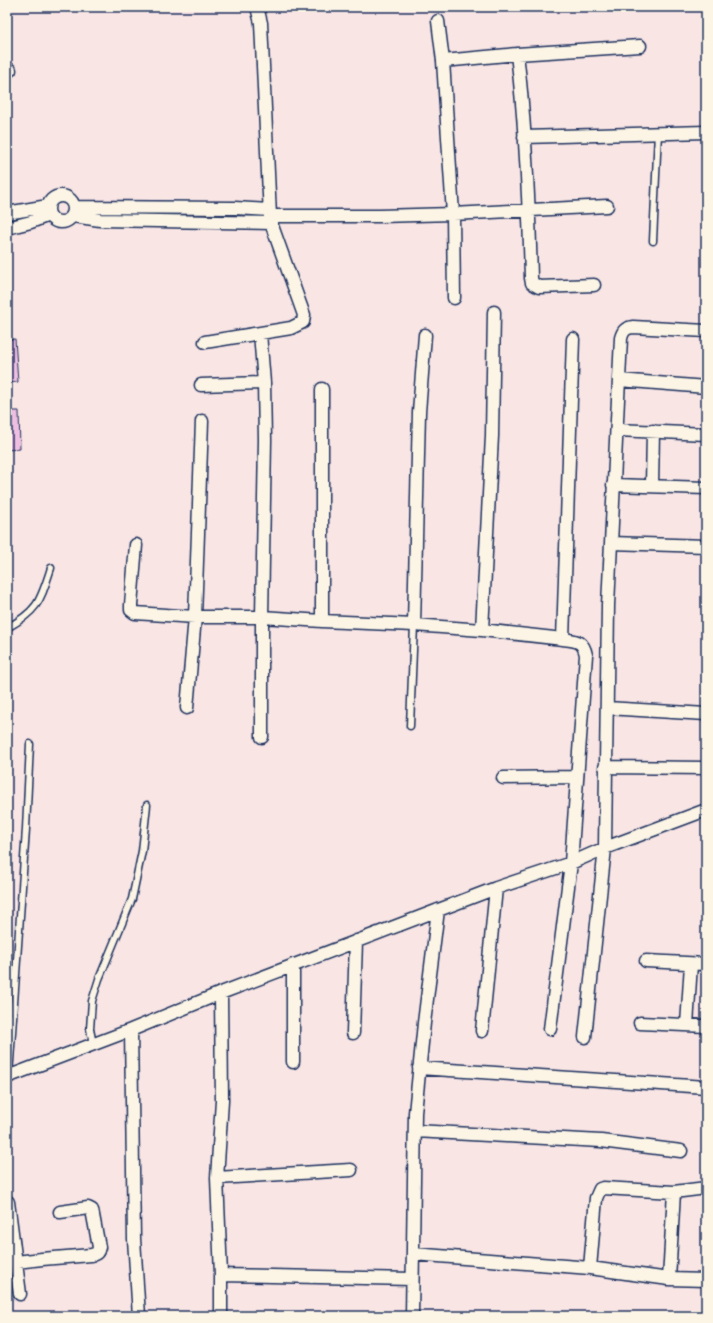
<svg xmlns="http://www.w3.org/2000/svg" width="713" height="1323" viewBox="0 0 713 1323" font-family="Itim,sans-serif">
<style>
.building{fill:#efbfe1;stroke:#1b2f5e}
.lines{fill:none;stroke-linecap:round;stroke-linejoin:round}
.lane-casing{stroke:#1b2f5e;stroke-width:9}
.street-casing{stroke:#1b2f5e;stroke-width:15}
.lane{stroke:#fcf5e5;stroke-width:6}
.street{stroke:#fcf5e5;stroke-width:12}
</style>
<rect width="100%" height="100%" fill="#f8e5e4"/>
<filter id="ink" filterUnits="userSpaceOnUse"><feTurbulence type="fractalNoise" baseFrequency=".025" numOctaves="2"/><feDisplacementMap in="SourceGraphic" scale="8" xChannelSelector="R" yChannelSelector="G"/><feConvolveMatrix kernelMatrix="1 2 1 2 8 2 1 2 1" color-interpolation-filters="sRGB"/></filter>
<g filter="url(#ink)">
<!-- building -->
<path class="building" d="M15,339L18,382L7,383V340Z
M7,411H19L20,449L7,450Z"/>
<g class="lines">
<defs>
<path id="lane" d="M653,241L658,132
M7,628C39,610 40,601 51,568
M410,726L414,625
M93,1044L90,1029L92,1001L99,979L132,899L142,851L147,805
M9,1076L26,829L30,744"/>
<path id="street" d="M438,21L443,61L453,214L454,298
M517,54C526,128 529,203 531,278L532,283L539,287L594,285
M443,61L517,54L640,46
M7,70H10
M524,137L706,132
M48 209a13 13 0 1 1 26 0a13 13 0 1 1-26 0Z
M74,207L235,208L269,210
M7,213L48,206
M73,216L100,220L271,223
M270,216H379L453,214L607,206
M7,228L31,222L49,215
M260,333L264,383L265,440L262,617V737
M205,342L291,328L303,322L304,315L271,223L270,216L261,23L257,7
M619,380L706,387
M201,385L264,383
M617,430L706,434
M613,485L706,488
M652,486L653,431
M611,543L706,546
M136,545L131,605V610L135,613L195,617H262L322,621L414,625L482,630L563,639C576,641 583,640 586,655L571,863L550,1029
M322,621V389
M414,625L419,412L425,335
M482,630L492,436L494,312
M563,639L573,339
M187,708L195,617L202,421
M607,708L706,714
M605,767L706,768
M503,778L577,777
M646,961L706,964
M640,1023L706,1026
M687,1025L691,964
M131,1030L134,1239L139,1316
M482,1031L496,888
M353,1033L356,941
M585,1037L605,848L608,605L621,338C623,331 625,328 633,327L706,331
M293,1062V965
M419,1068L706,1087
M7,1077L131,1030L221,993L496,888L571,863L605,848L706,810
M415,1131L601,1141L681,1151
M217,1178L351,1170
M8,1202L20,1294
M413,1254L590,1268L669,1279L706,1280
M16,1262L42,1259L91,1255C97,1254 98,1252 99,1247L92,1210L88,1208L60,1212
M590,1268L596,1198L600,1189L603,1188L674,1192L706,1188
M221,1275L412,1279
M669,1279L674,1192
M221,1316V1275L217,1178L222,1101L221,993
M412,1316L415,1113L424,1023L438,910"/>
</defs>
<!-- lane casing -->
<use href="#lane" class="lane-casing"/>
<!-- street casing -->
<use href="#street" class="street-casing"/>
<!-- lane -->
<use href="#lane" class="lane"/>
<!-- street -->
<use href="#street" class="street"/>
</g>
</g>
<!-- margin -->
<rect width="713" height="1323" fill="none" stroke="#fcf5e5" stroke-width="24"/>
<rect x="12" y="12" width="689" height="1299" fill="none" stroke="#1b2f5e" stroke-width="1.5" filter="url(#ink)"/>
</svg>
